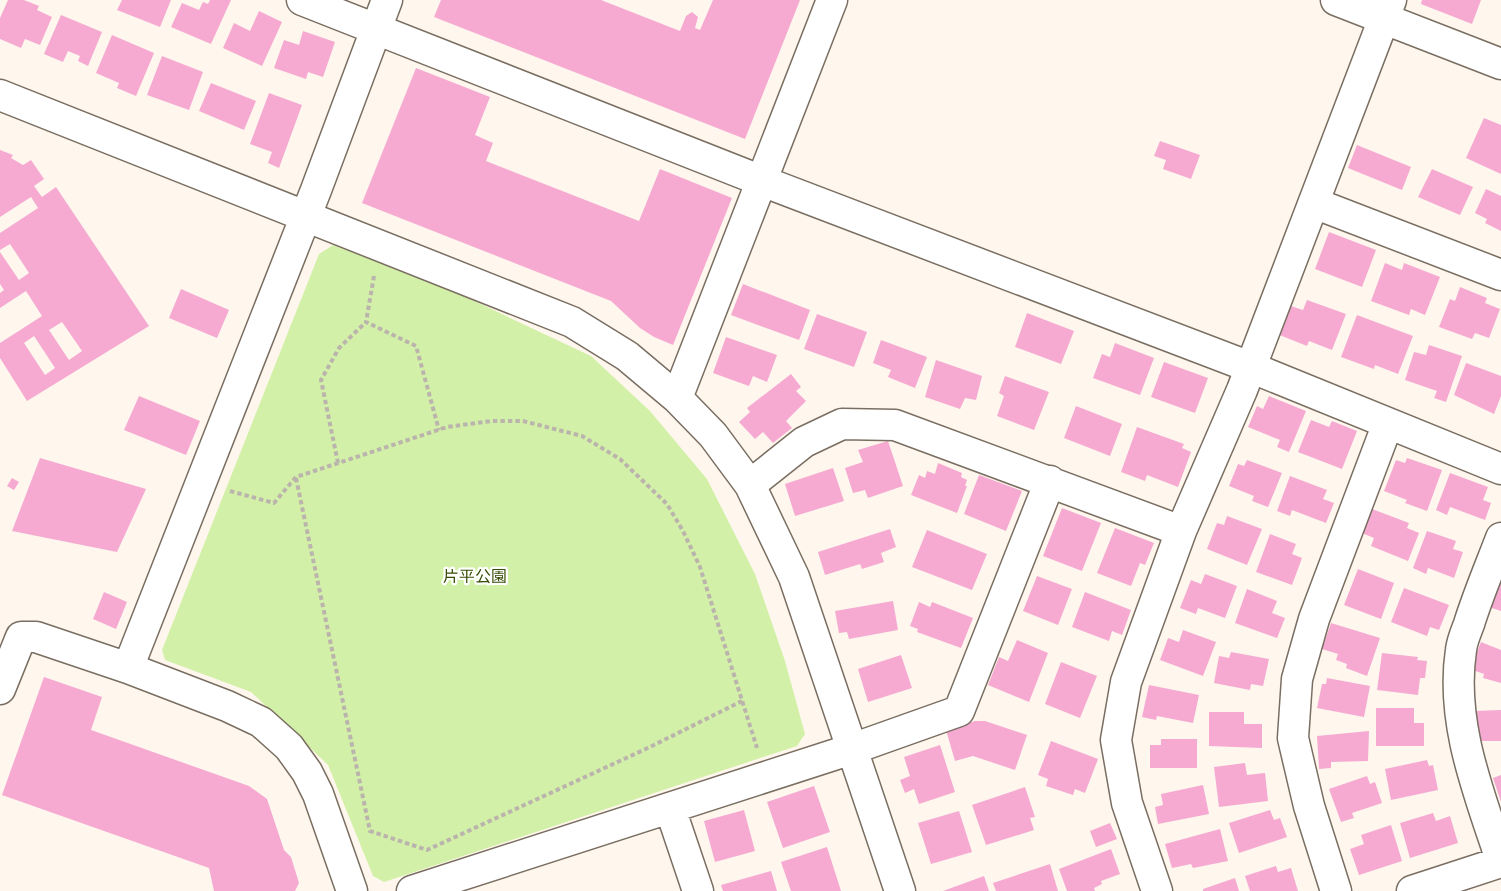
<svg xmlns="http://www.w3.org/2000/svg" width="1501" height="891" viewBox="0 0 1501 891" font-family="Rubik,'Noto Sans JP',sans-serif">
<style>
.green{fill:#d3f0a9}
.building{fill:#f6aad2;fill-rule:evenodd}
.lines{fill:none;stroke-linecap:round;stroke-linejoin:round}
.minor-casing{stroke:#796e61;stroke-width:33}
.path{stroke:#bbb4ac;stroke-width:4;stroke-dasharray:4.5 3;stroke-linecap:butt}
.minor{stroke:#fff;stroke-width:30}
.labels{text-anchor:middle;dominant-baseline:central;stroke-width:4.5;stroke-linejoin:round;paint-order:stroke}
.park-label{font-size:16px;fill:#374c05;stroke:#fff}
</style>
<rect width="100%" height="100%" fill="#fff7ee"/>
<!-- green -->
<path class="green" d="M333,245L436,283L591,356L650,411L707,479L755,574L785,661L805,734L797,746L384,882L373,876L328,765L251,692L165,660L162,650L319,254Z"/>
<!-- building -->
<path class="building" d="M8,0H24L39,6L37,10L52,17L40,45L25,39L21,48L0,39V18Z
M122,0H171L160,27L117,10Z
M210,0H231L211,44L171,27L182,3L199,10L203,2L208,4Z
M441,0H601L680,31L686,16L692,12L698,17L695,28L700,30L713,0H800L745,139L434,17Z
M1422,0H1481L1472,24L1421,4Z
M259,11L282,22L262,66L223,48L234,23L250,31Z
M61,15L102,32L88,66L78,61L80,56L68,51L63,62L44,54Z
M303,31L335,42L323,77L308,72L306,79L274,68L284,40L299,45Z
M112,35L154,53L136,96L117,88L119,83L96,73Z
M162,56L203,72L189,110L147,95Z
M416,68L490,97L475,135L493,143L486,161L639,221L660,169L732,198L673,345L654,337L640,328L611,301L362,203Z
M211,83L256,101L244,130L199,111Z
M269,93L302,105L279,168L268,163L272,152L250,144Z
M1484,118L1501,125V174L1466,158Z
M1160,141L1200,155L1191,179L1163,169L1166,160L1154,156Z
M1357,145L1411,167L1402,190L1348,168Z
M0,150L13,155L11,158L23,165L31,160L44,179L34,186L42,197L56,187L149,326L27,401L0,358V343L42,316L26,291L0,308V293L4,290L0,284V252L19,280L29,273L10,244L0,250V233L38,208L31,197L0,217ZM62,322L82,351L69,360L49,330ZM34,336L55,368L45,375L24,343Z
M1432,169L1473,187L1460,215L1418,197Z
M1486,189L1501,196V231L1485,223L1487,219L1475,213Z
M1329,232L1376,250L1362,287L1315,269Z
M1385,263L1402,270L1404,263L1440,277L1425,315L1411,309L1409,315L1371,301Z
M743,284L810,310L799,340L731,315Z
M1460,287L1487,298L1485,303L1500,309L1489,338L1475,333L1472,339L1439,327L1450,299L1455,301Z
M181,289L229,310L217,338L169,318Z
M1307,300L1346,314L1332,350L1309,341L1307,346L1277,334L1288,305L1303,310Z
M1027,313L1074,331L1061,364L1015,347Z
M817,314L867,332L854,367L804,349Z
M1357,315L1413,336L1398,374L1375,365L1374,369L1341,357Z
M726,337L777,355L767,382L753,376L749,386L713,373Z
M881,340L927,357L915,388L888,377L891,370L873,363Z
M1115,343L1154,358L1140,395L1093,378L1102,354L1110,357Z
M1429,345L1462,356L1446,402L1434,398L1437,391L1405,380L1414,352L1426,355Z
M936,360L982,376L976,400L965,398L960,409L925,397Z
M1164,362L1208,378L1195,413L1151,397Z
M1466,363L1501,376V396L1494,414L1454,395Z
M791,374L801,387L796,391L806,401L786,421L792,428L773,443L763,432L755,439L739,422L750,412L747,408Z
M1005,376L1049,392L1034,430L997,416L1004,396L999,393Z
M139,396L200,421L186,455L124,430Z
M1269,396L1306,411L1289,452L1277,447L1280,440L1248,427L1257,406L1263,409Z
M1076,406L1122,424L1110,456L1064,438Z
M1311,420L1329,427L1332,421L1357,431L1342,469L1298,452Z
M1137,427L1184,444L1182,448L1191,452L1178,487L1147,475L1145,481L1121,472Z
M888,441L903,486L868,498L865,490L853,493L845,468L863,462L858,450Z
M40,458L146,489L117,552L12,531Z
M1407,458L1442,470L1427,511L1405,503L1407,500L1384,491L1396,460L1405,463Z
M1247,460L1282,473L1268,507L1252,501L1254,496L1229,486L1238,464L1244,466Z
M938,463L962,473L961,477L967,480L965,486H967L957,513L911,495L919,475L925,478L927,471L935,474Z
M833,468L844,501L795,516L785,484Z
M1450,473L1488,487L1483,500L1491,503L1485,520L1450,507L1447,515L1436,510Z
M979,475L1022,491L1006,531L964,514Z
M1290,476L1327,490L1323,499L1334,503L1326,523L1292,510L1290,516L1277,511Z
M12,478L19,482L14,490L7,486Z
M1062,508L1101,523L1082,571L1043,556Z
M1372,509L1409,523L1407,528L1419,533L1408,561L1371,546L1374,538L1362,533Z
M1227,516L1262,529L1247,565L1207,549L1217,523L1224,525Z
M1115,528L1154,543L1145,565L1140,563L1131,586L1097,573Z
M890,529L896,547L881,553L884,562L862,569L860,564L825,575L818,552Z
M927,530L987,554L972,590L912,567Z
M1427,531L1456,541L1453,549L1463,552L1454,578L1428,568L1426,574L1413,568Z
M1270,534L1296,544L1292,554L1302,558L1292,585L1256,572Z
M1358,569L1394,583L1381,619L1344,605Z
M1205,574L1237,586L1225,618L1198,608L1196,614L1180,608L1191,580L1201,584Z
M1501,575V611L1489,607Z
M1037,576L1072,589L1058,625L1023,611Z
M1404,588L1449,605L1439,630L1430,627L1427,636L1391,622Z
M1247,589L1277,601L1272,613L1285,618L1277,638L1235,623Z
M104,592L127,602L116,629L93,619Z
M1085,592L1131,610L1122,635L1112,631L1109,641L1072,627Z
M893,601L898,630L849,639L847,632L839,633L835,611Z
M919,602L930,607L932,602L973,618L961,648L917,632L918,629L910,626Z
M1331,623L1380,638L1367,676L1346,668L1347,664L1336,660L1338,654L1322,649Z
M1183,630L1216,642L1203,676L1160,660L1168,638L1179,642Z
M1017,640L1048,653L1029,702L988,685L999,657L1008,661Z
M1481,642L1501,650V683L1483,678L1484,674L1470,669Z
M1231,652L1269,659L1263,686L1251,684L1250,690L1214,683L1219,656L1229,658Z
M1382,653L1418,657L1417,660L1427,661L1425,678H1420L1418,695L1377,690Z
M901,655L912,688L868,702L858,669Z
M1061,662L1097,676L1080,718L1045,704Z
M44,677L102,697L91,730L249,786L267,799L284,850L291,857L299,883L295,891H214L209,868L2,795Z
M1327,678L1370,686L1364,717L1317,708L1322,684H1326Z
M1149,685L1199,695L1193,723L1157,716L1156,720L1142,717Z
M1376,708H1414V723H1424V746H1376Z
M1501,710V741H1478L1475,711Z
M1209,712H1244V724H1262V748L1209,746Z
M975,721H985L1027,735L1015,770L973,756L955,761L946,730Z
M1369,731L1368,761L1331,762V768L1319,769L1317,736Z
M1161,739H1197V768H1150V745H1161Z
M1051,741L1098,759L1085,793L1075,789L1073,795L1046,786L1048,779L1038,775Z
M940,745L955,792L919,804L914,789L905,793L900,780L910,776L904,757Z
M1427,760L1429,766L1433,765L1438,790L1391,800L1385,769Z
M1245,763L1247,775L1265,773L1268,801L1219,807L1214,767Z
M1501,775V802L1493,778Z
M1367,776L1370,784L1375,782L1382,803L1352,813L1354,818L1341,822L1329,789Z
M1203,785L1209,814L1158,824L1155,807L1163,805L1161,794Z
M814,786L830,832L783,848L767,802Z
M1025,787L1035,817L1030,818L1034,830L986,845L972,805Z
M744,810L755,851L715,862L704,821Z
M1270,810L1274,820L1280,818L1287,837L1239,853L1229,823Z
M959,811L972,852L931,864L918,823Z
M1433,813L1436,821L1450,816L1458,843L1410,858L1400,823Z
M1110,823L1117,839L1096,847L1090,831Z
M1391,825L1402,861L1359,875L1350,849L1364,844L1361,835Z
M1220,829L1228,861L1193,868L1191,864L1172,868L1165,844Z
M827,847L841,891H791L781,862Z
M1111,849L1120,874L1101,881L1102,884L1094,888L1095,891H1067L1059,869Z
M1050,864L1058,891H996L993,883Z
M1276,866L1278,872L1291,868L1298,891H1250L1245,876Z
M771,871L777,891H723L721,885Z
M984,876L989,891H943Z
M1235,878L1239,891H1203V889Z"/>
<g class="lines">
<defs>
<path id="minor" d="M302,0L762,181L1250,367L1501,469
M1336,0L1501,64
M0,95L572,322L627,356L677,398L713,435L750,485L794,577L900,891
M1314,203L1501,275
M677,398L832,0
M750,485L804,442L842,424L895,425L1181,531
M1501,538C1490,567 1478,595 1469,624C1466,632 1462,641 1461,650C1450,723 1479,793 1501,860
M128,668L316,190L387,0
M0,689L21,637H36L128,668L227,706L261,722L289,747L307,772L318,794L352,891
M670,808L698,891
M412,891L852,749L959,711L1050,481
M1157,891L1127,803L1116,740L1126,682L1181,531L1242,390L1391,0
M1336,891L1309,806L1293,738L1297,679L1314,619L1388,423
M1412,891L1501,862"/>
</defs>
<!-- minor casing -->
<use href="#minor" class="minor-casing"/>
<!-- path -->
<path class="path" d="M374,276L366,322L416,346L439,430
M338,463L321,380L339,348L366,322
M296,478L370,831L427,850L650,747L742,701
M230,491L274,503L296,477L447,427L491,421H523L582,436L620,459L667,504L683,531L700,567L757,748"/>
<!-- minor -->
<use href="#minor" class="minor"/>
</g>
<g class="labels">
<!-- park labels -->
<g class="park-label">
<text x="475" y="576">片平公園</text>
</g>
</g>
</svg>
